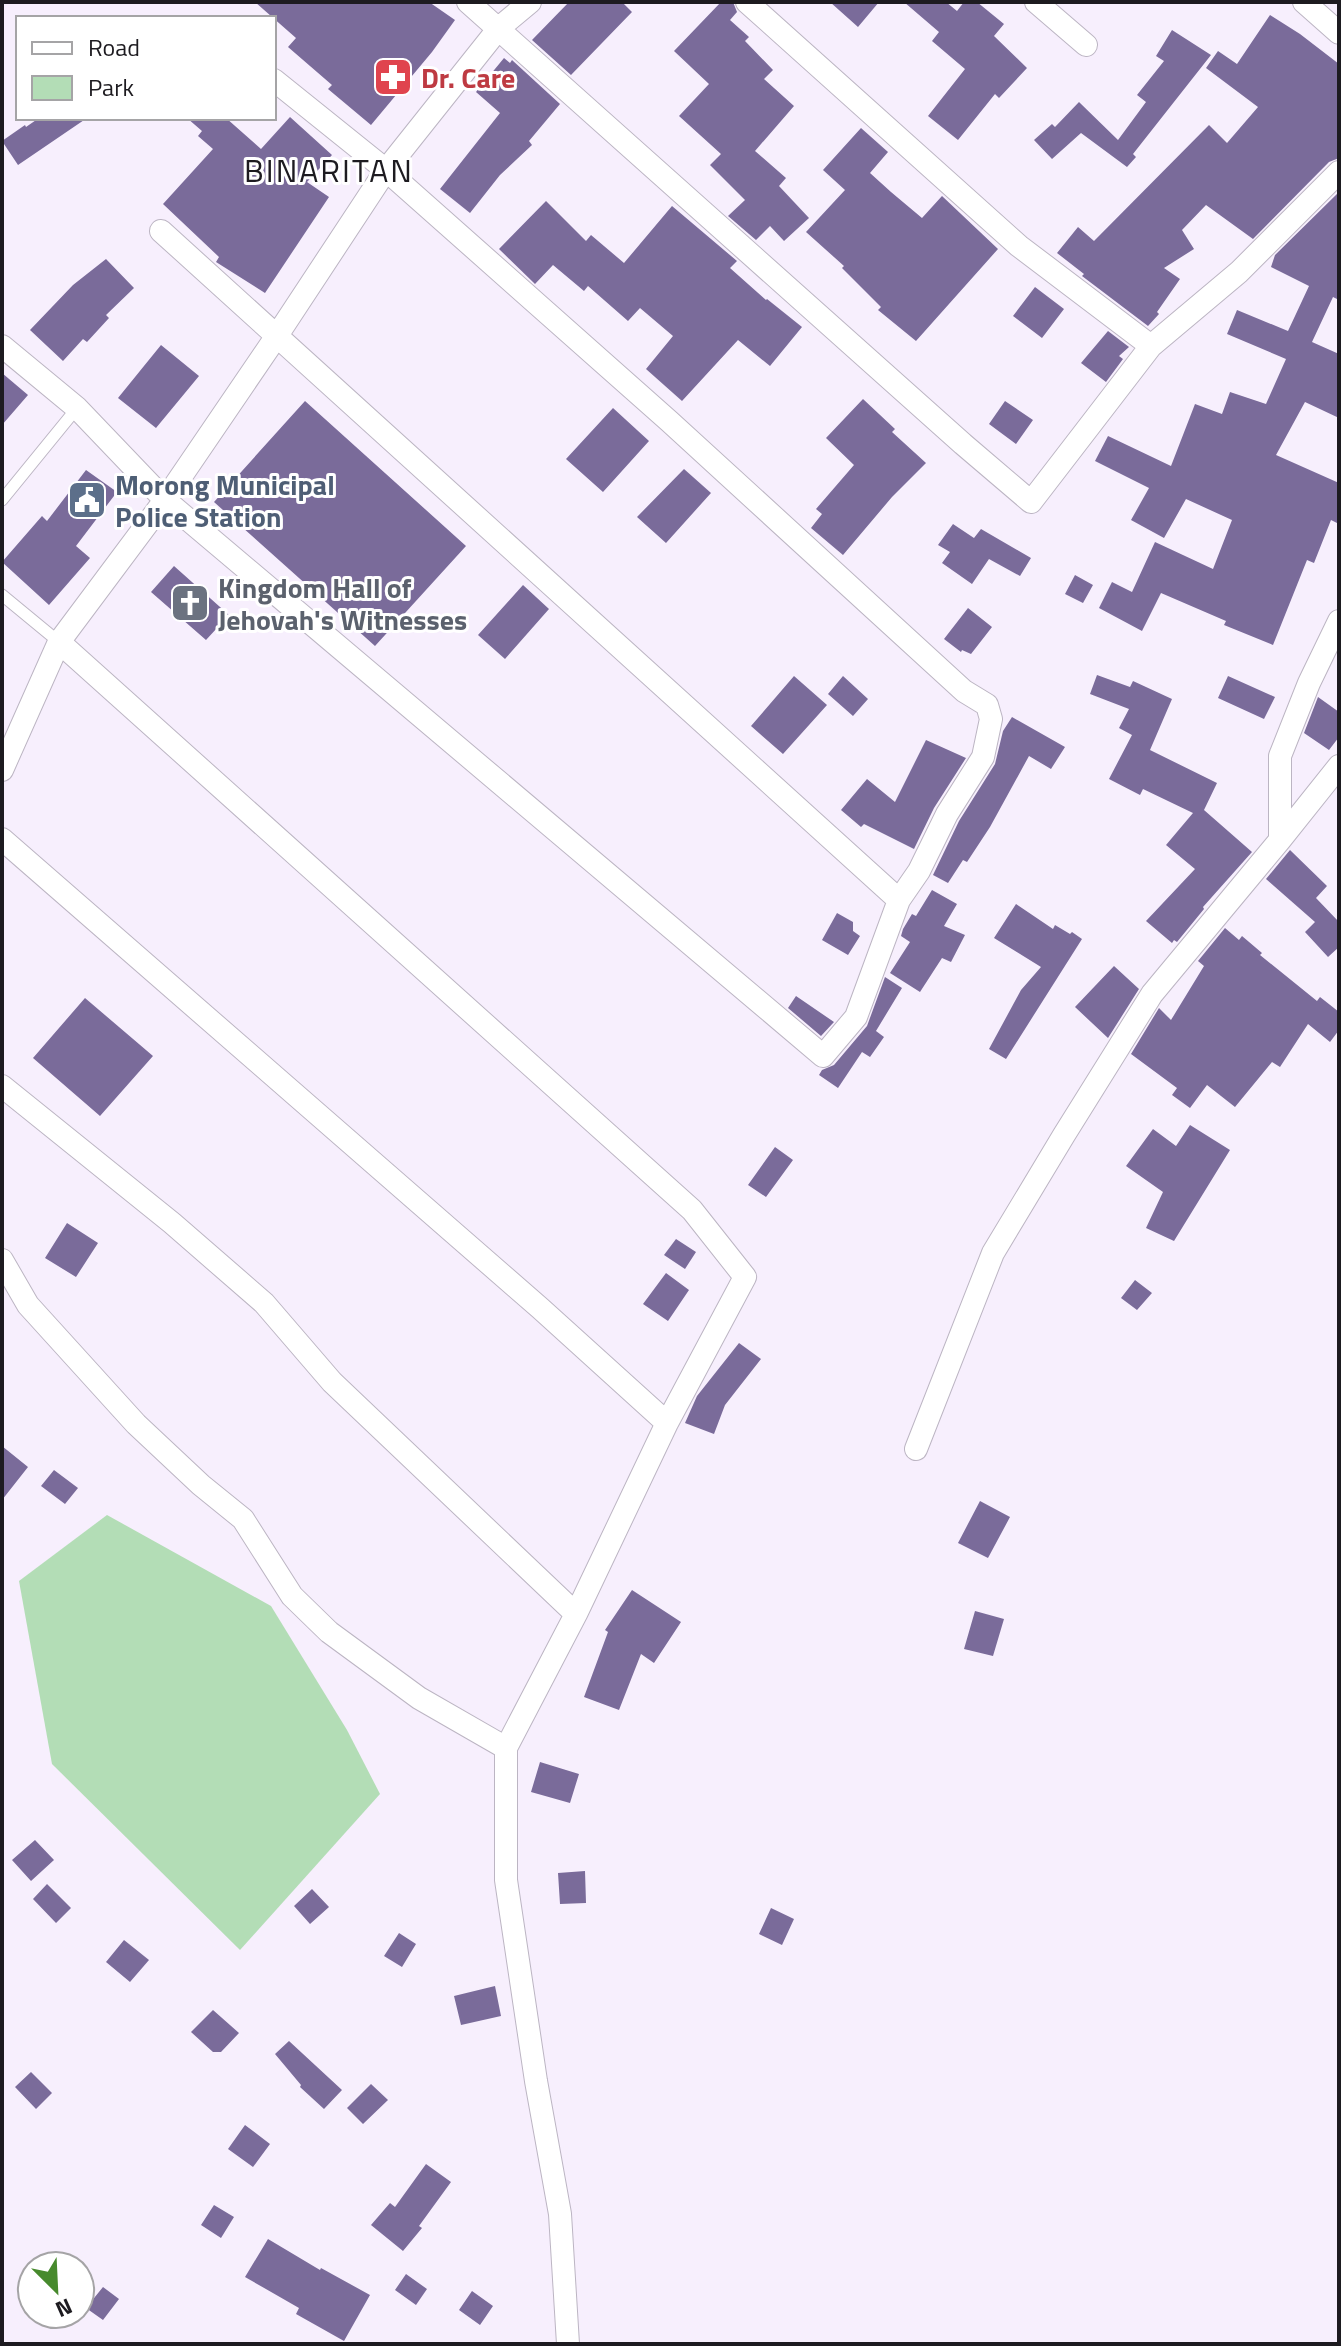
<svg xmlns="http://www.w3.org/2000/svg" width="1341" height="2346" viewBox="0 0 1341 2346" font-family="'Titillium Web',sans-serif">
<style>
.green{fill:#b3ddb6}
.building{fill:#7a6b9a}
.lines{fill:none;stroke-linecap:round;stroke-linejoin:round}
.lane-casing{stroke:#bcb5c3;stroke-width:13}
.street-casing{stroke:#bcb5c3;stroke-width:24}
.lane{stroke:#fff;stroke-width:11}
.street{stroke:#fff;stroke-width:22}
.labels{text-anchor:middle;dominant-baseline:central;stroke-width:6;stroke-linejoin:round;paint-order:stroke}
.health-label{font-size:28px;font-weight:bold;fill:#be3a42;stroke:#fff;text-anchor:start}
.service-label{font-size:28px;font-weight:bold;fill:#4e5e75;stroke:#fff;text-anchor:start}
.worship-label{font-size:28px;font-weight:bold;fill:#5b616d;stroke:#fff;text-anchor:start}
.quarter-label{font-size:32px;letter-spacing:2px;fill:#1d1b20;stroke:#fff}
</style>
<rect width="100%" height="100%" fill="#f7effd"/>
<!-- green -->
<path class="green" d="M107,1515L271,1606L347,1730L380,1794L240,1950L52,1764L19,1581Z"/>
<!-- building -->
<path class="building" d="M255,2H429L455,20L432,52L371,125L328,89L332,85L288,47L296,38Z
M569,2H622L632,12L571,75L532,40Z
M721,2H733L737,12L730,20L749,37L745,41L773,70L764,79L794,106L755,151L786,178L779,186L809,218L784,241L770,226L756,240L728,216L745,200L710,165L721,154L679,116L709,84L674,51Z
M830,2H879L858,27Z
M904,2H946L957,11L964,2H977L1004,24L994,36L1027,68L999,98L995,94L958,140L928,116L965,69L932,41L939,32Z
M1270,15L1300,34L1339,64V158L1329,162L1253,239L1206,205L1182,230L1194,249L1164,268L1180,279L1157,312L1159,314L1148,326L1082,276L1084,274L1057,253L1078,227L1094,241L1209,125L1227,143L1258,107L1206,68L1218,51L1237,64Z
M1172,30L1211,55L1133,154L1136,157L1127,167L1081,133L1052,159L1034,140L1052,124L1055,127L1079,102L1118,140L1146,102L1137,95L1164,61L1156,56Z
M504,58L510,63L512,60L560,104L529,141L532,145L500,175L470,213L440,189L500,113L476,92Z
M290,117L332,155L307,182L329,197L265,293L216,262L219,257L163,204L213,149L198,136L202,131L187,118H226L261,149Z
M39,118H87L18,165L2,141L25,125L26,127Z
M861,128L888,152L870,173L891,192L922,218L942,196L998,249L916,341L878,310L881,307L842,268L844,266L806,232L845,190L823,170Z
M1339,192V300L1333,297L1312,342L1339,354V418L1305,402L1276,455L1339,483V524L1331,520L1314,563L1307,560L1273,645L1224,625L1226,621L1161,593L1142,631L1099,608L1112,582L1132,592L1155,542L1213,569L1232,520L1186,499L1164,538L1131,520L1149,488L1095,461L1108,436L1171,466L1195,404L1222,414L1230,392L1266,404L1286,359L1227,334L1237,310L1288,331L1309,286L1271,267L1275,255Z
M546,201L586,241L591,235L624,263L672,206L737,261L730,268L766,300L767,299L802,327L770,366L738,340L682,401L646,369L673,336L640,308L628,321L588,286L584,291L553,265L535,284L499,249Z
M106,259L134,288L106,315L109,318L87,342L83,339L63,361L30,330L73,285Z
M1035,287L1064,309L1042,338L1013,316Z
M1108,331L1129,347L1119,356L1123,359L1106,382L1081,363Z
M161,345L199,376L156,428L118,398Z
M2,373L28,395L2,425Z
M863,399L895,429L892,432L926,463L892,497L843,555L811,528L822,514L816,509L854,465L826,438Z
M305,401L466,546L375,646L214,502Z
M1005,401L1033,420L1016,444L989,424Z
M613,408L649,441L603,492L566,459Z
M684,469L711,493L666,543L637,517Z
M86,470L117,492L76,546L90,558L49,605L2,562L42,516L47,521Z
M953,524L974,538L981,529L1031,558L1020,576L989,559L972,584L942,563L950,552L938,545Z
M174,566L229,615L206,640L151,592Z
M1075,575L1093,585L1083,603L1065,594Z
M523,585L549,609L505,659L478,635Z
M968,608L992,627L971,654L962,650L961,652L944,639Z
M1097,675L1130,687L1133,681L1172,699L1150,750L1217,783L1204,810L1252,852L1203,907L1204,909L1177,942L1174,940L1172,943L1146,921L1195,869L1166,845L1193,813L1143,789L1140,795L1109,779L1132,735L1119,728L1129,709L1090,694Z
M794,676L827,705L783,754L751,726Z
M843,676L868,699L853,716L828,694Z
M1228,676L1275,697L1264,719L1218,698Z
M1318,697L1339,712V737L1329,750L1304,733Z
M1012,717L1065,747L1051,769L1029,756L990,827L967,862L963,860L948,883L933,875L959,821L995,764L1003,731Z
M926,740L966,758L934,808L914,849L864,824L861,827L841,810L867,779L895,802Z
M1290,850L1327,886L1316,898L1339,922V947L1328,957L1305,932L1315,922L1266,879Z
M932,890L957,904L944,926L965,935L951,962L942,958L920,992L890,973L910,942L901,936L903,929L912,914L916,916Z
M1016,904L1053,929L1055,925L1070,934L1072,932L1082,939L1006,1059L989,1049L1021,990L1041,967L994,938Z
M837,913L853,922V931L860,936L848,955L822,940Z
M1225,928L1239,940L1242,936L1262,953L1260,955L1317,1001L1320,997L1339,1012V1030L1330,1042L1308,1024L1280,1067L1272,1062L1235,1107L1207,1085L1190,1108L1172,1095L1177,1088L1131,1054L1159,1008L1171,1020L1204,966L1198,961Z
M1114,966L1139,989L1108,1038L1075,1007Z
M885,977L902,988L876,1031L884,1037L870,1057L862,1052L838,1088L819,1075L822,1070L834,1065L867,1026Z
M796,996L834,1022L821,1036L788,1008Z
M85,998L153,1056L100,1116L33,1058Z
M1190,1125L1230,1150L1174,1241L1146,1228L1163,1192L1126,1166L1153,1129L1176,1146Z
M775,1147L793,1160L766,1197L748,1185Z
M67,1223L98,1243L76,1277L45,1258Z
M676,1239L696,1252L685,1269L664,1255Z
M666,1273L689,1290L668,1321L643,1304Z
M1135,1280L1152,1293L1137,1310L1121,1298Z
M739,1343L761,1359L725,1405L714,1434L685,1423L697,1396Z
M2,1446L28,1467L2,1500Z
M54,1470L78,1488L65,1504L41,1486Z
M980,1501L1010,1517L988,1558L958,1543Z
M632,1590L681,1622L654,1663L641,1654L619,1710L584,1697L608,1632L605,1630Z
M975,1611L1004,1619L993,1656L964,1649Z
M540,1762L579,1774L570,1803L531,1792Z
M35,1840L54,1860L31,1881L12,1860Z
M585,1871L586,1903L560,1904L558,1873Z
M47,1884L71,1908L56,1923L33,1899Z
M312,1889L329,1907L310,1924L294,1906Z
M771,1908L794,1919L782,1945L759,1934Z
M399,1933L416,1944L402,1967L384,1956Z
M124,1940L149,1960L130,1982L106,1962Z
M495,1986L501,2016L461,2025L454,1996Z
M213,2010L239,2033L221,2052H213L191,2032Z
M289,2041L342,2090L324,2109L300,2087L301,2085L275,2054Z
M31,2072L52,2093L36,2109L15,2087Z
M371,2084L388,2100L363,2124L347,2108Z
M245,2125L270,2144L253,2167L228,2149Z
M426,2164L451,2182L419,2226L422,2228L403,2251L371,2225L390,2203L395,2207Z
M214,2205L234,2217L221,2238L201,2225Z
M268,2239L320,2270L321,2268L370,2295L344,2341L296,2314L299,2308L245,2277Z
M406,2274L427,2289L416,2305L395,2290Z
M103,2287L119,2299L103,2320L86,2308Z
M472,2291L493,2306L480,2325L459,2310Z"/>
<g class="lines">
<defs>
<path id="lane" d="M2,500L77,408
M2,595L59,642"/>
<path id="street" d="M468,2L963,444L1031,502L1151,346L1239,272L1339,172
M747,2L1019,246L1151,346
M1036,2L1086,45
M1304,2L1339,33
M161,231L899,900
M2,346L77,408L165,500L823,1056L856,1017L899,900L919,871L947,814L983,757L991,719L987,705L964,691L669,421L386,170L274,80
M59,642L692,1210L745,1277L667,1423L576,1614L506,1748V1880L536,2081L560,2214L568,2344
M2,770L59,642L165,500L276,337L386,170L499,28L530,2
M2,839L540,1308L667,1423
M1280,840V756L1309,683L1339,621
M2,1086L172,1223L264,1303L332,1382L576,1614
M2,1260L28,1305L136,1424L201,1485L243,1519L292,1596L329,1632L419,1698L506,1748
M916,1449L993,1253L1064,1135L1152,994L1280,840L1339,766"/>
</defs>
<!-- lane casing -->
<use href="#lane" class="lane-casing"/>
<!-- street casing -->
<use href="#street" class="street-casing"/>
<!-- lane -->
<use href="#lane" class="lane"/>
<!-- street -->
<use href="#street" class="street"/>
</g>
<!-- icons -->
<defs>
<symbol id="pharmacy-square" viewBox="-11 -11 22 22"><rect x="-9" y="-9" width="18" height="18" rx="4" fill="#e0444e" stroke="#fff"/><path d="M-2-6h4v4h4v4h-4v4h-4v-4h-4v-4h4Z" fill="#fff"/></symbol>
<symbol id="civic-square" viewBox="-11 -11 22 22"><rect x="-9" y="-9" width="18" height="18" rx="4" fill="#5c6f8a" stroke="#fff"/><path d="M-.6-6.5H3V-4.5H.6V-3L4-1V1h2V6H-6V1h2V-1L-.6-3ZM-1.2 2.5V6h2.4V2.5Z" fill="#fff"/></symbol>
<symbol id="church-square" viewBox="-11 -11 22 22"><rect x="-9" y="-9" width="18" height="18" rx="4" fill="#6b7280" stroke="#fff"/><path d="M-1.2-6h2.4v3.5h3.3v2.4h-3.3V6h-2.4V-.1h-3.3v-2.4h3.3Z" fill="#fff"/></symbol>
</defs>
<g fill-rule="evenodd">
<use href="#pharmacy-square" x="371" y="55" width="44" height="44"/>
<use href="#civic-square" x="65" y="478" width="44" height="44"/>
<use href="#church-square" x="168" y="581" width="44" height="44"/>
</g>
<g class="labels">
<!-- health labels -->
<g class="health-label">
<text x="421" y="77">Dr. Care</text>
</g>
<!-- service labels -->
<g class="service-label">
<text x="115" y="484">Morong Municipal<tspan x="115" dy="32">Police Station</tspan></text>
</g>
<!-- worship labels -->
<g class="worship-label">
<text x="218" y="587">Kingdom Hall of<tspan x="218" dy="32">Jehovah's Witnesses</tspan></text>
</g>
<!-- quarter labels -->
<g class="quarter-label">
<text x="329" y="170">BINARITAN</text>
</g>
</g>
<!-- border -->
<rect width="1341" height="2346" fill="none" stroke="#1d1b20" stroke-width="8"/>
<!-- legend -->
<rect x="16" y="16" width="260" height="104" fill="#ffffff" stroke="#a5a4a6" stroke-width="2"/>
<rect x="32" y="42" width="40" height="12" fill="#ffffff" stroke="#a5a4a6" stroke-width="2"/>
<text x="88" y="56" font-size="24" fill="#1d1b20">Road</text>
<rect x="32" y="76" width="40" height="24" fill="#b3ddb6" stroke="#a5a4a6" stroke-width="2"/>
<text x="88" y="96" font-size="24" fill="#1d1b20">Park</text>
<!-- north arrow -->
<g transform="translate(56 2290) rotate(156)"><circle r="38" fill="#ffffff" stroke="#a5a4a6" stroke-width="2"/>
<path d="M0-6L14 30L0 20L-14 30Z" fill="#478a2d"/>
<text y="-12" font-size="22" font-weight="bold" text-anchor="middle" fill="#1d1b20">N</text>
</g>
</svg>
